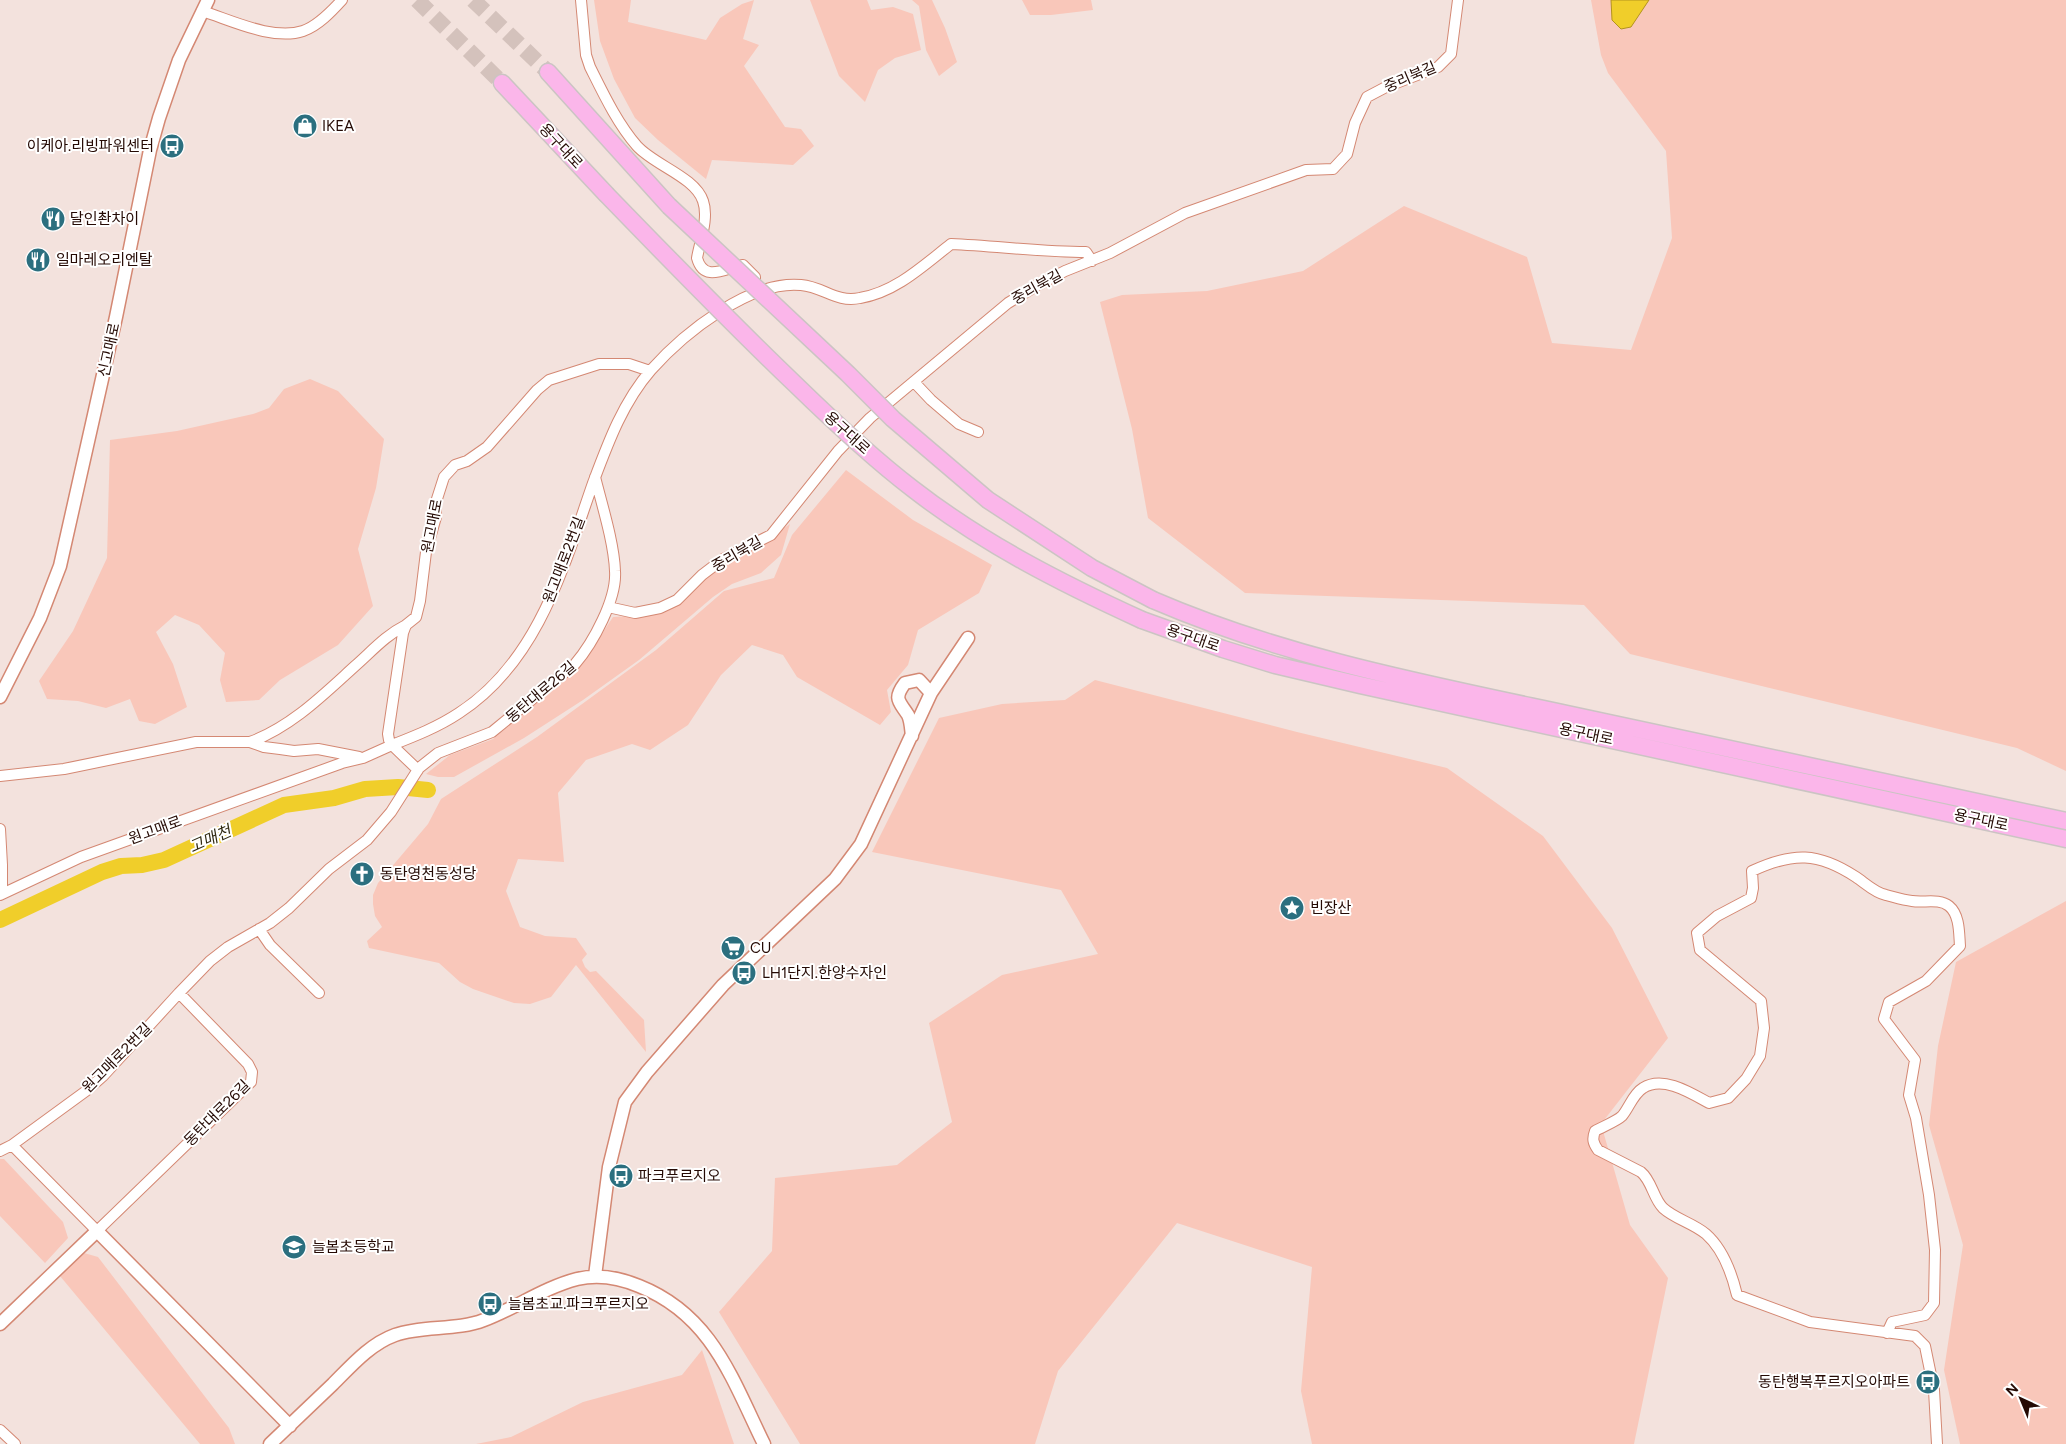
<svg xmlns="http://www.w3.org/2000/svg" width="2066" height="1444" viewBox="0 0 2066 1444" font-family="Figtree,'Noto Sans KR',sans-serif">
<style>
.green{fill:#f9c7ba}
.water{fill:#f0ce2a;stroke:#b3931f}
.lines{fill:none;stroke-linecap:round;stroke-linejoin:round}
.river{stroke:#f0ce2a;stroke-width:16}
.trunk-tunnel{stroke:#d4c2bc;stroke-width:16;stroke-dasharray:16 8;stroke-linecap:butt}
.minor-casing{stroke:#d48873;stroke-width:12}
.tertiary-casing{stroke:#d48873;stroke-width:15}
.trunk-casing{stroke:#cbc4c3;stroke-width:19}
.minor{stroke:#fff;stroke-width:10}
.tertiary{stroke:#fff;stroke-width:12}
.trunk{stroke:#fbb6ea;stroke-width:16}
.trunk-bridge-casing{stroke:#cbc4c3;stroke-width:19;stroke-linecap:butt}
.trunk-bridge{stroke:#fbb6ea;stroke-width:16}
.labels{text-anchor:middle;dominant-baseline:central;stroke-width:4;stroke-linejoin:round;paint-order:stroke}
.street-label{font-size:15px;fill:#250a04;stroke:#fff}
.poi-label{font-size:15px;fill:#250a04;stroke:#fff;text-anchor:start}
.water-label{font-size:16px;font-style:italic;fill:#322c14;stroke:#fff}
</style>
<rect width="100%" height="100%" fill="#f3e2dd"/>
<!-- green -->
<path class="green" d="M594,0H631L628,22L706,40L720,18L742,4L754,0L743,39L759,45L744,66L785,127L801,129L814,146L793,165L712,160L706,179L658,140L635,118L614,79L600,41Z
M810,0H867L871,10L893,7L913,14L921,50L895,58L878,70L865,102L839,76Z
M912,0H932L945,28L957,62L939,76L926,50L919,6Z
M1022,0H1091L1093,10L1051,15H1030Z
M1591,0H2066V771L2017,748L1630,654L1584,605L1245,593L1148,518L1132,429L1100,302L1122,295L1207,291L1303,271L1404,206L1527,257L1552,343L1631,350L1672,238L1666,151L1608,73L1601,55Z
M310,379L338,391L384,439L376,488L358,549L373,606L338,645L280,680L259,700L226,702L220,680L225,653L199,625L175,615L156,632L173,664L187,707L155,724L139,721L130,699L106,708L78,701L47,699L39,681L73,631L107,558L110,440L177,431L253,414L269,408L284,389Z
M846,470L913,520L992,565L979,593L918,630L908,665L887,690L891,712L880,725L797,677L783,655L752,645L721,675L688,725L650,750L632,744L586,760L558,793L564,862L518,859L506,891L520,927L545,936L576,938L587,954L582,960L585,967L590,972L596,971L644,1020L646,1052L576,965L551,997L530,1004L514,1003L473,989L460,982L439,963L369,948L367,941L382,927L375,916L373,904V895L378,883L428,824L441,799L537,737L656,650L724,591L774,578L792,535Z
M790,524L781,555L761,573L732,584L713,597L639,660L583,700L524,738L454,777H438L426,774L450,755L493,739L569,676L588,655L613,617L631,616L666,610L718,568L757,547Z
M1095,680L1297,732L1447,768L1543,836L1612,928L1668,1038L1601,1124L1630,1225L1668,1278L1634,1444H1312L1301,1391L1312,1267L1177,1223L1058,1371L1035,1444H800L719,1312L772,1251L775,1178L897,1165L952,1122L929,1023L1002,975L1098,954L1061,890L872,852L939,718L1002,704L1065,700Z
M2066,901V1444H1960L1944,1370L1963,1245L1929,1125L1938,1046L1956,962Z
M0,1159H4L63,1222L68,1238L45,1263L0,1216Z
M84,1253L98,1257L229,1428L235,1444H200L60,1276Z
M702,1350L734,1444H476L511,1437L583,1402L682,1375Z"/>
<!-- water -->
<path class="water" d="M1611,0H1649L1631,27L1621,29L1612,20Z"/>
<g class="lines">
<!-- river -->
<path class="river" d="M0,920L102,872L121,866L142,865L164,860L284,805L334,798L365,789L398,787L428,790"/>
<!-- trunk-tunnel -->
<path class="trunk-tunnel" d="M417,0L502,83
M473,0L548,72"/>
<defs>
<path id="minor" d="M581,0L586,55L590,67C603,93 617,123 637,146C654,165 695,177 703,201C709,218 700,241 697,258C704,284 727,267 743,265L755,277V284
M202,11C231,20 273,41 303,31C318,26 332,11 342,0
M914,382L931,400L959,424L978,432
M608,607L635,613L660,608L677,600L702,575L723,559L771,535L838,451L870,418L1008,303L1036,286L1065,271L1110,253L1185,213L1306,170L1333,169L1347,154L1355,123L1367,97L1386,87L1438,67L1451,54L1458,0
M250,742C291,727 323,695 355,666C372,651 386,635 406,625
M418,770L392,745C415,736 438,727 459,713C538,662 564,566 593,483C608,443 623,402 651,370C684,333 750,280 801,285C824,287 836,303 860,298C896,292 924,265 951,244C997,246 1041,252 1086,252L1092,261
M0,776L64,769L196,742H250L264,747L280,749L294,751L318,749L359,757
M0,829L2,865V894
M0,895L81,857L342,763L363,758L392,745L389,740L388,734L403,633L406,625L416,617L420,601L426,552L436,517V502L444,477L455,465L467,461L487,447L537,390L549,380L599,364H629L650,371
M259,929L270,945L319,993
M12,1145L97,1231L251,1082L252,1072L248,1064L179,993L210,961L228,947L270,923L289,908L329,869L367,840L391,812L419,768L438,753L492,732L575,664C593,643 617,599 615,571C614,543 602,505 595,477
M0,1151L12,1145L86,1091L103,1076L179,993
M1887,1333L1892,1322L1925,1315L1934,1303L1935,1250L1929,1195L1916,1118L1909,1095L1915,1060L1884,1019L1889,1002L1926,981L1960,946C1959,934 1960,915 1949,906C1939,898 1924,903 1912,901C1903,900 1894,897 1886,895C1875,893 1865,883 1856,877C1818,852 1793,852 1752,871L1753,888L1751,898L1717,916L1697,933L1700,950L1761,1001L1764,1028L1760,1056L1746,1079L1728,1098L1709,1103C1691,1093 1663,1075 1643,1088C1633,1094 1629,1108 1622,1116C1617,1121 1602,1127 1595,1131C1592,1139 1593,1143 1598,1150L1641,1172C1652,1181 1653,1198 1663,1208C1675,1219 1693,1223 1706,1234C1723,1249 1732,1274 1737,1295L1810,1322L1915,1336L1925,1346L1934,1390L1937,1444
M0,1430L15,1444"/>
<path id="tertiary" d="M0,697L40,618L60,566L116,317L150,150L159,118L179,60L208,0
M912,736C911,729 911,721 908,715C899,701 893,699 905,683L919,680L931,693
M595,1276L609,1167L625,1102L647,1072L723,985L835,879L861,844L931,693L968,638
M0,1324L97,1231L290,1426
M270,1444C291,1424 312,1404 333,1384C351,1366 370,1344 395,1335C423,1325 456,1331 484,1320C516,1308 543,1288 577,1279C598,1274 620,1278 639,1286C712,1315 732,1379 764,1444"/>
<path id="trunk" d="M548,72L669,206
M502,83L606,194
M1153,600C1285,657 1426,684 1567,714C1733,750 1900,785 2066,821
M1142,620L1223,649L1275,665L1360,685L2066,839"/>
</defs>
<!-- minor casing -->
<use href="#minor" class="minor-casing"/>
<!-- tertiary casing -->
<use href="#tertiary" class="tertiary-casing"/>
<!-- trunk casing -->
<use href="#trunk" class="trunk-casing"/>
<!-- minor -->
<use href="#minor" class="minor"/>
<!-- tertiary -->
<use href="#tertiary" class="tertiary"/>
<!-- trunk -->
<use href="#trunk" class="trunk"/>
<defs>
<path id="trunk-bridge" d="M606,194C668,258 730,322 795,384C833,421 871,457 913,489C984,544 1061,583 1142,620
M669,206L848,374L893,419L988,500L1092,568L1153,600"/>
</defs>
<!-- trunk-bridge casing -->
<use href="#trunk-bridge" class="trunk-bridge-casing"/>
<!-- trunk-bridge -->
<use href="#trunk-bridge" class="trunk-bridge"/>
</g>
<!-- icons -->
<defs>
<symbol id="shop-disc" viewBox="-11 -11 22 22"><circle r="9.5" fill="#2b6f7f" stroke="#fff"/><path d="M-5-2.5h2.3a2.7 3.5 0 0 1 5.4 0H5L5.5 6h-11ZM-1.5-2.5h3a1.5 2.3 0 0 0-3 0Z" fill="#fff"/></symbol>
<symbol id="bus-disc" viewBox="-11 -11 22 22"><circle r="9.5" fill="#2b6f7f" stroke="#fff"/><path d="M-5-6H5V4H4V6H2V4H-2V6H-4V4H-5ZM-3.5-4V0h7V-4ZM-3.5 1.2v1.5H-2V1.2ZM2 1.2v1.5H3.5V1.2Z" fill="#fff"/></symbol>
<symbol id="restaurant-disc" viewBox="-11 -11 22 22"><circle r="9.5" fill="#2b6f7f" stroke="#fff"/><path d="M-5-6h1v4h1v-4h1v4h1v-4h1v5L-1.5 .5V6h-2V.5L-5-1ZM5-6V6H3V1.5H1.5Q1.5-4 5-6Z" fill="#fff"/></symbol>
<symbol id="church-disc" viewBox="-11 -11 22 22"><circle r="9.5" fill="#2b6f7f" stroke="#fff"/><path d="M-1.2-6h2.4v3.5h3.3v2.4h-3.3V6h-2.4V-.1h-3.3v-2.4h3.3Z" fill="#fff"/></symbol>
<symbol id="sight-disc" viewBox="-11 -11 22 22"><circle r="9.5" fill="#2b6f7f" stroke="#fff"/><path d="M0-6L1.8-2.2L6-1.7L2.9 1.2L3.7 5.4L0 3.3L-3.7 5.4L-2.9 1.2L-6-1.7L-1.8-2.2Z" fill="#fff"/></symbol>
<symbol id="supermarket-disc" viewBox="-11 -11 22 22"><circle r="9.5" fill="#2b6f7f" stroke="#fff"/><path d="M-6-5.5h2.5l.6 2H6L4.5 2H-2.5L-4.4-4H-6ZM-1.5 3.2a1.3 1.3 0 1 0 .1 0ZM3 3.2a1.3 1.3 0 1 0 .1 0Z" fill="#fff"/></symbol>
<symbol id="school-disc" viewBox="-11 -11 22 22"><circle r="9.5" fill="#2b6f7f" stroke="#fff"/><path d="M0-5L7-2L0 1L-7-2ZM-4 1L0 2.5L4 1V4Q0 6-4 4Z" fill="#fff"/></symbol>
</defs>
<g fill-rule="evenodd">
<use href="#shop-disc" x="291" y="112" width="28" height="28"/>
<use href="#bus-disc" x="158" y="132" width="28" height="28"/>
<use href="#restaurant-disc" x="39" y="205" width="28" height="28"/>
<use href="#restaurant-disc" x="24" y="246" width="28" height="28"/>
<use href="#church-disc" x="348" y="860" width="28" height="28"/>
<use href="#sight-disc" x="1278" y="894" width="28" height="28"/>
<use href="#supermarket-disc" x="719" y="934" width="28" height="28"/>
<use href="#bus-disc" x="730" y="959" width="28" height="28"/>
<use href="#bus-disc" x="607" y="1162" width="28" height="28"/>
<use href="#school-disc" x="280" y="1233" width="28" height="28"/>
<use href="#bus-disc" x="476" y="1290" width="28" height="28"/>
<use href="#bus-disc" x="1914" y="1368" width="28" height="28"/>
</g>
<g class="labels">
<!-- street labels -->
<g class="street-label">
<text transform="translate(1410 77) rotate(-23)">중리북길</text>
<text transform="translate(561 146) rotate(47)">용구대로</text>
<text transform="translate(1037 287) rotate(-29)">중리북길</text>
<text transform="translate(109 350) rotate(-78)">신고매로</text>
<text transform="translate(847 433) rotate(42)">용구대로</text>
<text transform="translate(432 526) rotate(-79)">원고매로</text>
<text transform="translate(737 554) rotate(-30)">중리북길</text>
<text transform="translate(564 560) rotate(-69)">원고매로2번길</text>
<text transform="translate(1193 638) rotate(19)">용구대로</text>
<text transform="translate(541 692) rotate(-40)">동탄대로26길</text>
<text transform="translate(1586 734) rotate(12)">용구대로</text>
<text transform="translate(1981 820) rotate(12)">용구대로</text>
<text transform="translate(155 830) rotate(-20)">원고매로</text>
<text transform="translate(117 1058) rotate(-45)">원고매로2번길</text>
<text transform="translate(217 1113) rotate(-45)">동탄대로26길</text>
</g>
<!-- poi labels -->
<g class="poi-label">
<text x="322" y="126">IKEA</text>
<text x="154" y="146" text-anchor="end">이케아.리빙파워센터</text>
<text x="70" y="219">달인촨차이</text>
<text x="56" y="260">일마레오리엔탈</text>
<text x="380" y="874">동탄영천동성당</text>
<text x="1310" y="908">빈장산</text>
<text x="750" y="948">CU</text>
<text x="762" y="973">LH1단지.한양수자인</text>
<text x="638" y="1176">파크푸르지오</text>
<text x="312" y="1247">늘봄초등학교</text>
<text x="508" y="1304">늘봄초교.파크푸르지오</text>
<text x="1910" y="1382" text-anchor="end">동탄행복푸르지오아파트</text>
</g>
<!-- water labels -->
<g class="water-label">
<text transform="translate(210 839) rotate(-24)">고매천</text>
</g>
</g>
<!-- north arrow -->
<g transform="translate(2021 1399) rotate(316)" stroke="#ffffff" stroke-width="4" paint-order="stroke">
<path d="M0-4L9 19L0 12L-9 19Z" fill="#250a04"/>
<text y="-8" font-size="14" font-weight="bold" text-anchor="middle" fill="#250a04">N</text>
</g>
</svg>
